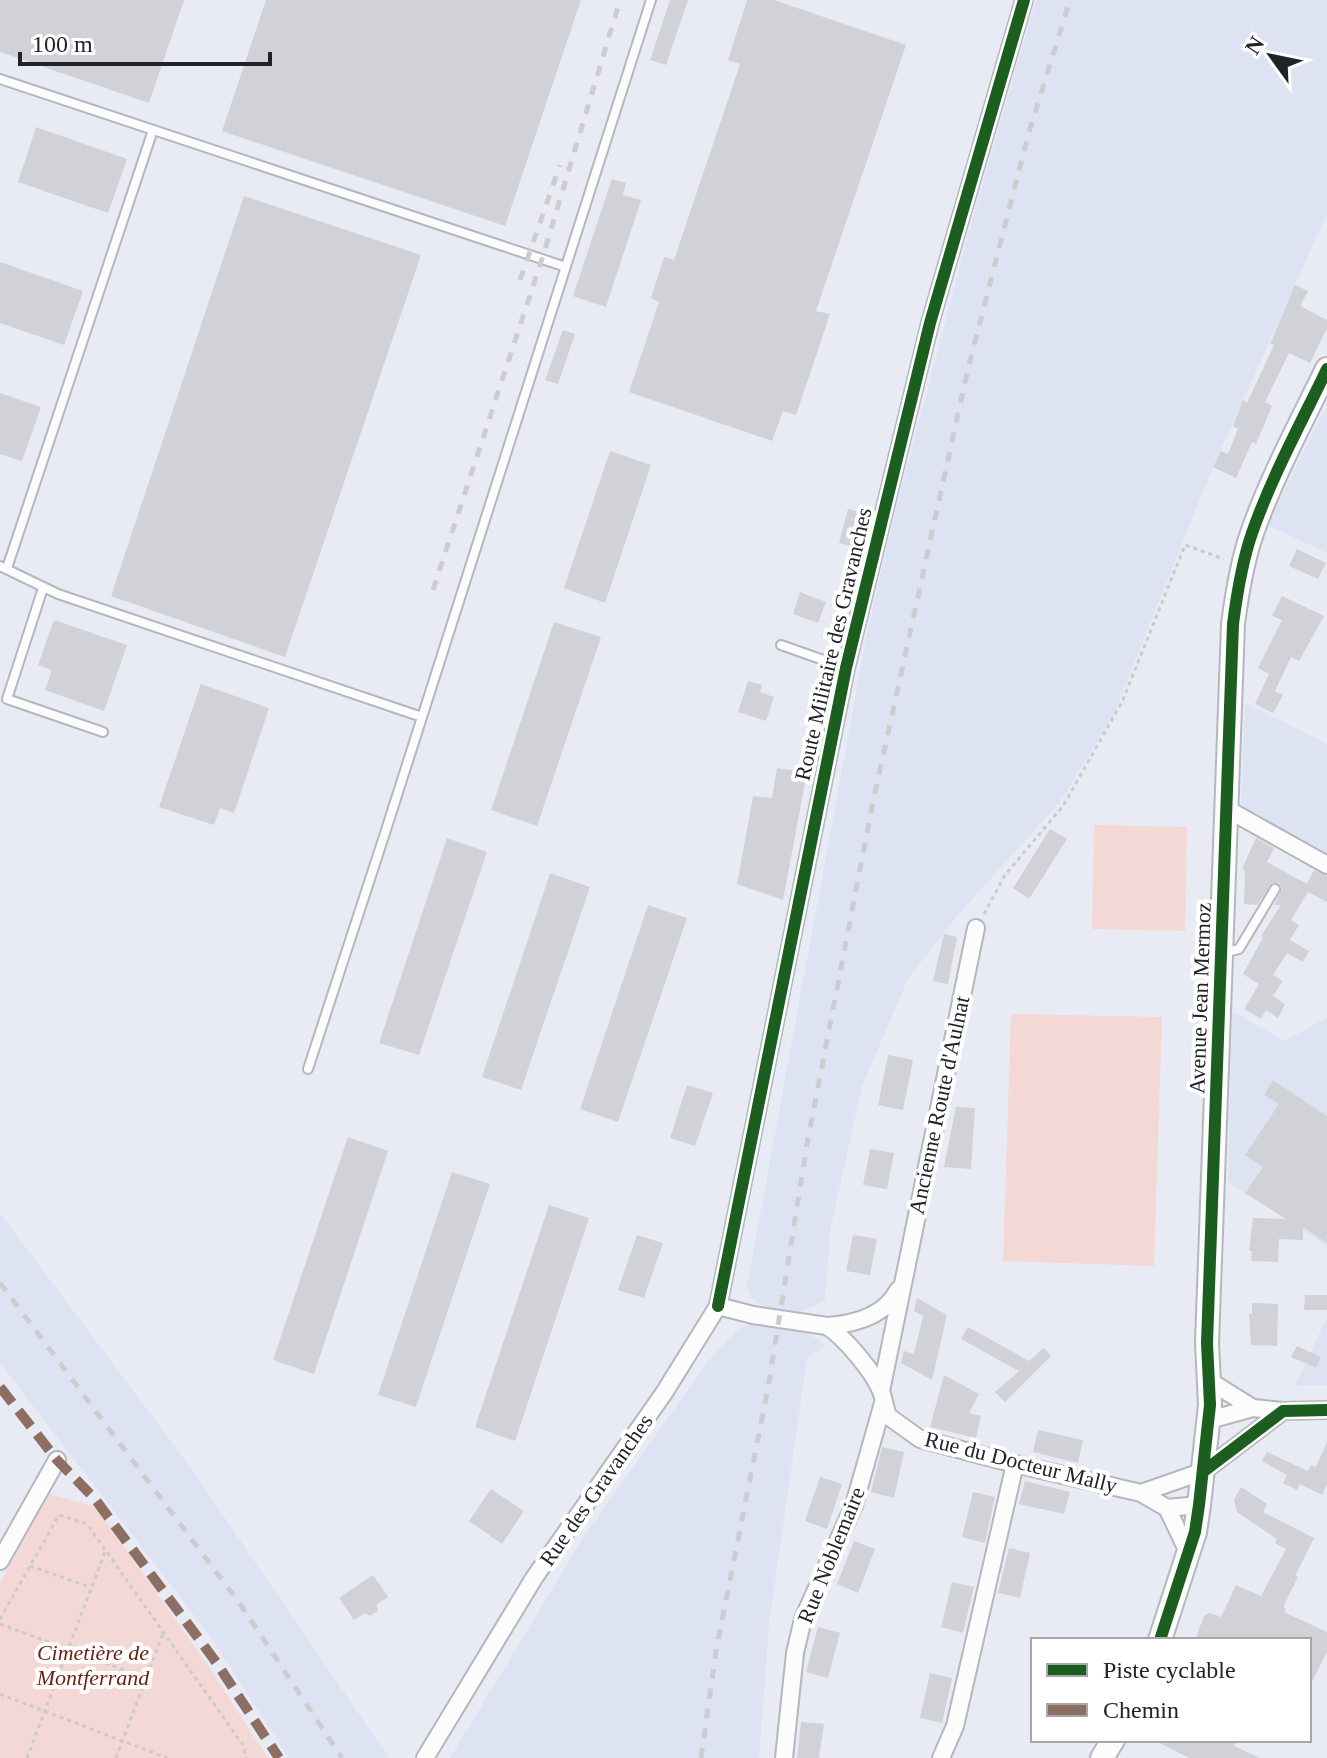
<svg xmlns="http://www.w3.org/2000/svg" width="1327" height="1758" viewBox="0 0 1327 1758" font-family="Georgia,serif">
<style>
.built{fill:#dee3f3}
.green{fill:#f4d8d5}
.building{fill:#d0d2d8}
.lines{fill:none;stroke-linecap:round;stroke-linejoin:round}
.lane-casing{stroke:#b4b7bd;stroke-width:12}
.street-casing{stroke:#b4b7bd;stroke-width:20}
.secondary-casing{stroke:#b4b7bd;stroke-width:26}
.path{stroke:#cacbcd;stroke-width:3;stroke-dasharray:4 4;stroke-linecap:butt}
.lane{stroke:#fcfcfd;stroke-width:8}
.street{stroke:#fcfcfd;stroke-width:16}
.secondary{stroke:#fcfcfd;stroke-width:22}
.rail{stroke:#cdcdcf;stroke-width:5;stroke-dasharray:10 10;stroke-linecap:butt}
.quiet{stroke:#8d6e63;stroke-width:10;stroke-dasharray:20 10;stroke-linecap:butt}
.cycleway-casing{stroke:#fff;stroke-width:17}
.cycleway{stroke:#1b5e20;stroke-width:12}
.labels{text-anchor:middle;dominant-baseline:central;stroke-width:8;stroke-linejoin:round;paint-order:stroke}
.street-label{font-size:22px;fill:#212328;stroke:#fff}
.park-label{font-size:22px;font-style:italic;fill:#6c1e11;stroke:#fff}
</style>
<rect width="100%" height="100%" fill="#e8ebf3"/>
<!-- built -->
<path class="built" d="M1036,0H1327V214L1213,467L1112,718L1060,802L956,917L908,979L862,1086L830,1231L825,1301L794,1314L773,1311L759,1304L751,1296L747,1286L868,628L898,501L975,210Z
M1327,405V553L1267,525Z
M1245,703L1327,744V865L1241,817Z
M1232,1011L1285,1041L1327,1017V1246L1228,1182Z
M0,1213L188,1464L389,1758H289L210,1636L0,1363Z
M1327,1318V1385L1295,1386L1317,1338Z
M756,1322L803,1330L826,1345L807,1358L769,1624L759,1758H450L584,1536L709,1360L739,1329Z"/>
<!-- green -->
<path class="green" d="M1094,825L1187,827L1185,931L1092,929Z
M1011,1014L1162,1017L1154,1266L1003,1261Z
M49,1494L96,1507L207,1664L268,1758H0V1583Z"/>
<!-- building -->
<path class="building" d="M0,0H184L149,103L0,52Z
M266,0H581L505,226L222,131Z
M670,0H688L666,65L650,60Z
M747,0H774L906,45L816,311L830,314L796,415L783,411L772,441L629,392L659,302L651,298L664,257L674,260L740,64L728,60Z
M36,127L127,159L108,213L18,182Z
M612,179L626,183L623,195L641,200L606,307L573,296Z
M244,196L421,255L285,657L111,596Z
M0,262L83,291L64,345L0,323Z
M1295,285L1308,291L1300,306L1327,320V328L1310,363L1289,353L1265,402L1272,406L1256,444L1252,442L1236,478L1213,467L1221,451L1228,454L1238,429L1233,426L1236,418L1243,400L1247,403L1274,345L1270,344Z
M563,330L575,334L558,384L545,380Z
M0,393L41,407L22,461L0,454Z
M610,451L651,465L605,603L564,588Z
M848,509L870,514L863,539L858,538L856,547L839,543Z
M1297,549L1326,563L1318,579L1289,566Z
M800,592L826,602L818,623L793,614Z
M1282,596L1324,616L1299,661L1291,657L1275,691L1283,695L1273,713L1255,704L1269,674L1258,668L1282,620L1272,616Z
M54,620L127,645L104,711L45,690L52,670L38,665Z
M554,622L601,637L537,826L491,810Z
M748,681L762,685L760,692L774,697L766,721L738,712Z
M201,684L269,708L234,813L220,808L214,825L159,807Z
M777,768L807,772L783,900L737,884L753,796L772,798Z
M1050,829L1067,839L1029,899L1013,888Z
M447,838L487,852L419,1055L379,1043Z
M1256,838L1274,848L1267,862L1307,884L1314,870L1327,876V902L1308,892L1291,920L1299,925L1290,940L1309,951L1303,962L1287,953L1273,975L1283,981L1273,996L1285,1004L1278,1018L1266,1010L1261,1019L1244,1009L1259,984L1243,974L1263,938L1261,936L1281,905H1274L1282,888L1279,883H1272L1257,905L1244,904L1245,871L1242,869Z
M550,873L590,887L521,1090L482,1077Z
M648,905L687,918L618,1122L580,1109Z
M944,934L957,937L948,984L933,981Z
M888,1055L913,1060L903,1110L878,1105Z
M1273,1080L1327,1116V1243L1303,1227V1240L1279,1239L1278,1262L1251,1261L1252,1251H1249L1253,1218L1286,1219L1245,1193L1263,1167L1245,1155L1279,1104L1264,1095Z
M687,1085L713,1093L695,1146L670,1138Z
M956,1107L975,1108L971,1169L944,1167Z
M348,1137L388,1151L314,1374L273,1360Z
M870,1149L894,1153L887,1189L863,1185Z
M452,1172L490,1184L416,1407L378,1395Z
M549,1205L589,1218L515,1441L475,1427Z
M637,1235L663,1243L644,1298L618,1290Z
M853,1235L877,1239L870,1275L846,1271Z
M1305,1295H1327V1310H1304Z
M917,1298L947,1315L932,1380L901,1363L904,1351L914,1354L923,1316L914,1311Z
M1252,1303L1278,1304L1277,1346L1251,1345L1249,1314H1252Z
M968,1327L1029,1361L1044,1348L1051,1356L1005,1402L995,1392L1019,1371L961,1339Z
M1297,1346L1321,1357L1316,1368L1291,1357Z
M944,1375L979,1394L969,1413L981,1416L976,1438L930,1427Z
M1038,1430L1083,1440L1078,1463L1033,1452Z
M1327,1441V1484L1322,1495L1300,1484L1297,1490L1283,1483L1287,1475L1262,1461L1267,1452L1308,1471L1311,1465L1316,1467Z
M882,1447L904,1452L894,1498L871,1492Z
M820,1477L842,1484L827,1529L805,1521Z
M1025,1481L1070,1492L1064,1514L1019,1504Z
M1241,1487L1267,1504L1263,1512L1314,1538L1295,1576L1298,1577L1283,1607L1286,1608L1284,1612L1327,1632V1652L1309,1688V1640H1195L1204,1616L1209,1613L1221,1617L1236,1585L1261,1596L1286,1549L1275,1543L1277,1539L1237,1512L1234,1500Z
M491,1489L524,1511L502,1544L469,1521Z
M973,1492L995,1497L985,1543L962,1537Z
M854,1541L875,1549L858,1593L837,1584Z
M1009,1548L1030,1553L1020,1598L998,1593Z
M373,1575L388,1597L377,1604L378,1611L370,1616L365,1613L354,1620L339,1598Z
M952,1582L974,1587L963,1633L941,1627Z
M818,1627L840,1633L828,1678L806,1672Z
M930,1673L952,1678L942,1723L920,1718Z
M801,1722L824,1724L819,1758H797Z
M1154,1740H1237L1234,1746L1260,1758H1189Z"/>
<g class="lines">
<defs>
<path id="lane" d="M0,79L566,267
M0,566L58,594L422,717
M7,568L153,130
M43,588L7,699L103,732
M781,645L846,668
M1223,953L1239,949L1275,889
M308,1069L386,830L651,0"/>
<path id="street" d="M1227,809L1327,865
M718,1306L846,668L930,323L1024,0
M827,1326C854,1324 885,1316 898,1290
M1208,1380L1253,1408
M881,1391L976,928
M1209,1420L1253,1408L1283,1411L1327,1410
M1141,1493L1204,1471L1283,1411
M1167,1508L1188,1552
M0,1561L57,1460
M425,1758L534,1578L664,1393L718,1306L753,1315L827,1326C845,1338 873,1371 881,1391C884,1399 885,1408 888,1416L920,1439L1015,1464L1141,1493L1167,1508L1199,1505
M784,1758L795,1653L803,1619L854,1505L883,1403
M941,1758L955,1726L1015,1464"/>
<path id="secondary" d="M1160,1640L1195,1532L1199,1505L1210,1405L1207,1343L1233,624C1237,593 1242,562 1252,533C1272,476 1301,423 1327,369
M1102,1758L1113,1740"/>
</defs>
<!-- lane casing -->
<use href="#lane" class="lane-casing"/>
<!-- street casing -->
<use href="#street" class="street-casing"/>
<!-- secondary casing -->
<use href="#secondary" class="secondary-casing"/>
<!-- path -->
<path class="path" d="M984,914L1005,875L1063,806L1122,702L1185,545L1224,559
M30,1566L90,1587
M0,1619L59,1515L87,1524L243,1745L246,1758
M0,1624L146,1678
M0,1694L167,1758
M27,1758L105,1552
M116,1758L164,1631"/>
<!-- lane -->
<use href="#lane" class="lane"/>
<!-- street -->
<use href="#street" class="street"/>
<!-- secondary -->
<use href="#secondary" class="secondary"/>
<!-- rail -->
<path class="rail" d="M520,280L560,165
M433,590L542,259L620,0
M0,1283L240,1604L342,1758
M701,1758L716,1651L768,1388L807,1144L874,797L967,373L1029,132L1070,0"/>
<!-- quiet -->
<path class="quiet" d="M0,1387L57,1460L95,1499L216,1662L279,1758"/>
<defs>
<path id="cycleway" d="M718,1306L846,668L930,323L1024,0
M1204,1471L1283,1411L1327,1410
M1160,1640L1195,1532L1199,1505L1210,1405L1207,1343L1233,624C1237,593 1242,562 1252,533C1272,476 1301,423 1327,369"/>
</defs>
<!-- cycleway casing -->
<use href="#cycleway" class="cycleway-casing"/>
<!-- cycleway -->
<use href="#cycleway" class="cycleway"/>
</g>
<g class="labels">
<!-- street labels -->
<g class="street-label">
<text transform="translate(833 644) rotate(-77)">Route Militaire des Gravanches</text>
<text transform="translate(1200 998) rotate(-88)">Avenue Jean Mermoz</text>
<text transform="translate(939 1105) rotate(-78)">Ancienne Route d'Aulnat</text>
<text transform="translate(1021 1462) rotate(14)">Rue du Docteur Mally</text>
<text transform="translate(596 1490) rotate(-55)">Rue des Gravanches</text>
<text transform="translate(831 1555) rotate(-68)">Rue Noblemaire</text>
</g>
<!-- park labels -->
<g class="park-label">
<text x="93" y="1652">Cimetière de<tspan x="93" dy="25">Montferrand</tspan></text>
</g>
</g>
<!-- legend -->
<rect x="1031" y="1638" width="280" height="104" fill="#ffffff" stroke="#a6a7a9" stroke-width="2"/>
<rect x="1047" y="1664" width="40" height="12" fill="#1b5e20" stroke="#a6a7a9" stroke-width="2"/>
<text x="1103" y="1678" font-size="24" fill="#212328">Piste cyclable</text>
<rect x="1047" y="1704" width="40" height="12" fill="#8d6e63" stroke="#a6a7a9" stroke-width="2"/>
<text x="1103" y="1718" font-size="24" fill="#212328">Chemin</text>
<!-- north arrow -->
<g transform="translate(1271 56) rotate(303)" stroke="#ffffff" stroke-width="6" paint-order="stroke">
<path d="M0-6L14 30L0 20L-14 30Z" fill="#212328"/>
<text y="-12" font-size="22" font-weight="bold" text-anchor="middle" fill="#212328">N</text>
</g>
<!-- scale -->
<path d="M20 52v12h250v-12" fill="none" stroke="#212328" stroke-width="4"/>
<text x="32" y="52" font-size="24" fill="#212328" stroke="#ffffff" stroke-width="6" paint-order="stroke">100 m</text>
</svg>
